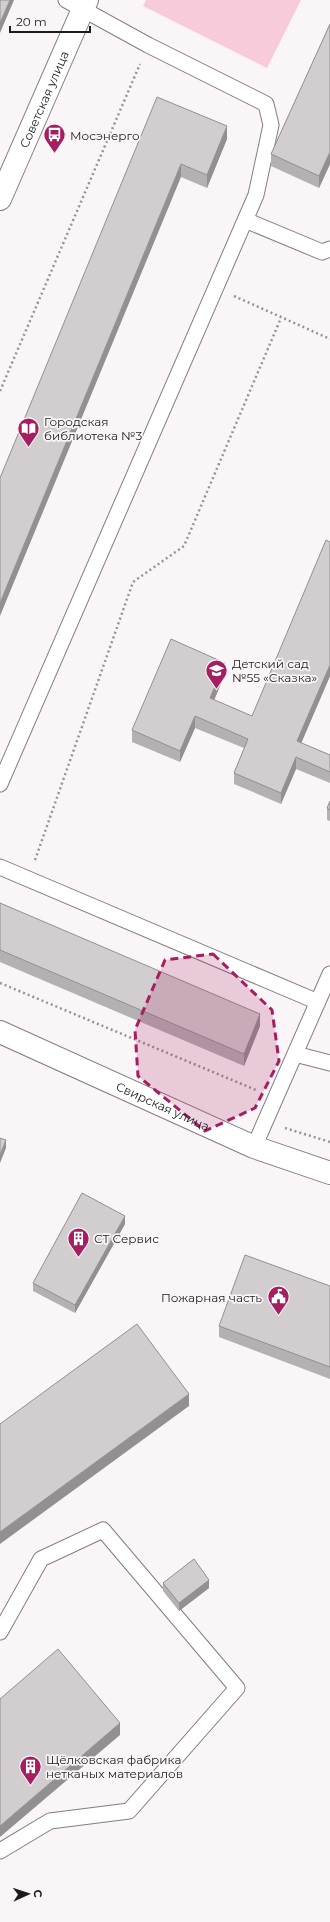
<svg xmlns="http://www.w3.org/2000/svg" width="330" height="1922" viewBox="0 0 330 1922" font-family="Montserrat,sans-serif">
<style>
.green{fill:#f8cbda}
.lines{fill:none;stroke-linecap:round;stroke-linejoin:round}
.service-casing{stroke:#837e80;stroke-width:17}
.minor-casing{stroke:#837e80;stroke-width:24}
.secondary-casing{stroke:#837e80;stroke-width:24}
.path{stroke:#979395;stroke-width:2.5;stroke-dasharray:2 3;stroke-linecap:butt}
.service{stroke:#fff;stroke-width:15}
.minor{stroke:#fff;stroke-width:22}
.secondary{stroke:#fff;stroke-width:22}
.wall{fill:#b5b0b2}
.shaded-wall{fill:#939091}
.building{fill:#d2cdcf;stroke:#939091}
.marked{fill:#a71d62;fill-opacity:0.2;stroke:#a71d62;stroke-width:3;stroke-dasharray:8 5;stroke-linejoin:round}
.labels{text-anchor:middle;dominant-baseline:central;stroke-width:3.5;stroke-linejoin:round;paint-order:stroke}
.street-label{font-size:12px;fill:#1d1b1c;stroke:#faf5f7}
.poi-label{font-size:12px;fill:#1d1b1c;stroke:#faf5f7;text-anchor:start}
</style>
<rect width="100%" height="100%" fill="#faf5f7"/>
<!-- green -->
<path class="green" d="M146,0H301L267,68L143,6Z"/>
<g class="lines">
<defs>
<path id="service" d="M245,220L322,252L330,249
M0,784L256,195L271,125L266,104L148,45L66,0
M0,867L318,1002
M295,1054L330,1063
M254,1147L330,974
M0,1632L41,1559L103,1530L237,1688L129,1811L50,1821L0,1851"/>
<g id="minor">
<path id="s1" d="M0,1032L254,1147L330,1173"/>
</g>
<g id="secondary">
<path id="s2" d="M0,199L87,0"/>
</g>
</defs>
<!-- service casing -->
<use href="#service" class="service-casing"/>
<!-- minor casing -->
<use href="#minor" class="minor-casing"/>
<!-- secondary casing -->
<use href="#secondary" class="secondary-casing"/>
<!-- path -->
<path class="path" d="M234,296L330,339
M0,391L140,64
M35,860L133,582L184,546L281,318
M0,983L256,1090
M285,1128L330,1142"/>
<!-- service -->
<use href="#service" class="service"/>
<!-- minor -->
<use href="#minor" class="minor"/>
<!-- secondary -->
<use href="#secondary" class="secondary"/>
</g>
<!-- wall -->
<path class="wall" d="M330,24V164L319,188L271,166V154Z
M157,97L227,139L207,188L181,177Z
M330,542V676L301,743L330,755V783L296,769L281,804L234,784V773L244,748L195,728L180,762L132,742V730L225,674L214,700L252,716Z
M330,801V821L327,820V808Z
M0,903L260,1026L244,1066L0,962Z
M125,1224L75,1313L33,1291V1283Z
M330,1286V1379L219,1337V1326Z
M163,1583L209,1588L179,1611L163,1591Z"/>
<!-- shaded-wall -->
<path class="shaded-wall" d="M10,0H14L0,33V23Z
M227,126V139L207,188V175Z
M330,152V164L319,188V176Z
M181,164V177L0,616V603Z
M225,663V674L210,710V698Z
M330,665V676L297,753V741Z
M195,716V728L180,762V751Z
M296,757V769L281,804V793Z
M260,1014V1026L244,1066V1054Z
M6,1140V1148L0,1163V1155Z
M125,1216V1224L75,1313V1305Z
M189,1394V1406L0,1544V1532Z
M209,1580V1588L179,1611V1603Z
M120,1723V1735L0,1837V1826Z"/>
<!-- building -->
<path class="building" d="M0,0H10L0,23Z
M330,24V152L319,176L271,154Z
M157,97L227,126L207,175L181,164L0,603V478Z
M326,540L330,542V665L297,741L330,755V772L296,757L281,793L234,773L248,739L195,716L180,751L132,730L171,639L225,663L210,698L252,716Z
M330,801V810L327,808Z
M0,903L260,1014L244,1054L0,950Z
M0,1138L6,1140L0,1155Z
M82,1193L125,1216L75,1305L33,1283Z
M245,1255L330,1286V1367L219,1326Z
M137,1324L189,1394L0,1532V1424Z
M194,1559L209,1580L179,1603L163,1583Z
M58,1649L120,1723L0,1826V1699Z"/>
<!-- marked area -->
<path class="marked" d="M213,954L272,1010L279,1061L255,1108L205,1131L138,1076L135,1030L165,960Z"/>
<!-- icons -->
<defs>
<symbol id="bus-pin" viewBox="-11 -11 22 30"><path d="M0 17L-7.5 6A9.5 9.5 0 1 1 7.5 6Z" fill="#a71d62" stroke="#faf5f7"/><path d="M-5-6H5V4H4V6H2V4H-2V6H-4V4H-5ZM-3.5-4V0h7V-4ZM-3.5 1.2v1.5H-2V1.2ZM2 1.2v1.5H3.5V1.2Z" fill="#fff"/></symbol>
<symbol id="library-pin" viewBox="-11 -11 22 30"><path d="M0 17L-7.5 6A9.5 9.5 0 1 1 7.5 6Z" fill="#a71d62" stroke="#faf5f7"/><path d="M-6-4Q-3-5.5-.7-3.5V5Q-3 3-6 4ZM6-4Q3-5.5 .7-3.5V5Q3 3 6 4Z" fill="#fff"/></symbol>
<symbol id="school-pin" viewBox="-11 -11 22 30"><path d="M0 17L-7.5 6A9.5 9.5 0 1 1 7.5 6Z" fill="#a71d62" stroke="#faf5f7"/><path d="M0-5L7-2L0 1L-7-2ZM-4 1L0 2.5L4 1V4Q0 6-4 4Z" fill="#fff"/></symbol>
<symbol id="building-pin" viewBox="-11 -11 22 30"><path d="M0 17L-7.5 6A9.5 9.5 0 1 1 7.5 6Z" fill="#a71d62" stroke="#faf5f7"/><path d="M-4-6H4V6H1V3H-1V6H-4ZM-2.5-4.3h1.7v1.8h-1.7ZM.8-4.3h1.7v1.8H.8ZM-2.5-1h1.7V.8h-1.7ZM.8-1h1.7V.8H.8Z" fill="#fff"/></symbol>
<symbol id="civic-pin" viewBox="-11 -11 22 30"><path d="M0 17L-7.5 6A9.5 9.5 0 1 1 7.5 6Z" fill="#a71d62" stroke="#faf5f7"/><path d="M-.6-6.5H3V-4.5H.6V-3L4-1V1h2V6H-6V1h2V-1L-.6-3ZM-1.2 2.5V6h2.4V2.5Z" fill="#fff"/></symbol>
</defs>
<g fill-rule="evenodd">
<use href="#bus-pin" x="42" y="122" width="25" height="34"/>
<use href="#library-pin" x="16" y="416" width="25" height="34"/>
<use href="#school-pin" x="204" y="658" width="25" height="34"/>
<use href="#building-pin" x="66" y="1226" width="25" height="34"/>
<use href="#civic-pin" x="266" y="1284" width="25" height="34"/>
<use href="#building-pin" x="18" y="1754" width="25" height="34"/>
</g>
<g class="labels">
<!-- street labels -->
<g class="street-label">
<text stroke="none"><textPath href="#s2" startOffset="109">Советская улица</textPath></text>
<text stroke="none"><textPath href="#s1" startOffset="179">Свирская улица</textPath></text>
</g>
<!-- poi labels -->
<g class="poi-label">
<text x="70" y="135">Мосэнерго</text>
<text x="44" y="421">Городская<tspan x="44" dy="14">библиотека №3</tspan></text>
<text x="232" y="663">Детский сад<tspan x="232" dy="14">№55 «Сказка»</tspan></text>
<text x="94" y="1238">СТ Сервис</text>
<text x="262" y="1297" text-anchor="end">Пожарная часть</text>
<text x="46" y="1759">Щёлковская фабрика<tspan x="46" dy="14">нетканых материалов</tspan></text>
</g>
</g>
<!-- north arrow -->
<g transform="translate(28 1894) rotate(87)" stroke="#faf5f7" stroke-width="3" paint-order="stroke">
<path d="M0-3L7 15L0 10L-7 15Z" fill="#1d1b1c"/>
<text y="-6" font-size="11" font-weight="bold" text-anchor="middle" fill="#1d1b1c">С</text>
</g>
<!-- scale -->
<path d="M10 26v6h80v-6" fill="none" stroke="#1d1b1c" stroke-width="2"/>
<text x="16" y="26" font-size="12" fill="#1d1b1c" stroke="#faf5f7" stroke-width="3" paint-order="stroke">20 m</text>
</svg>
